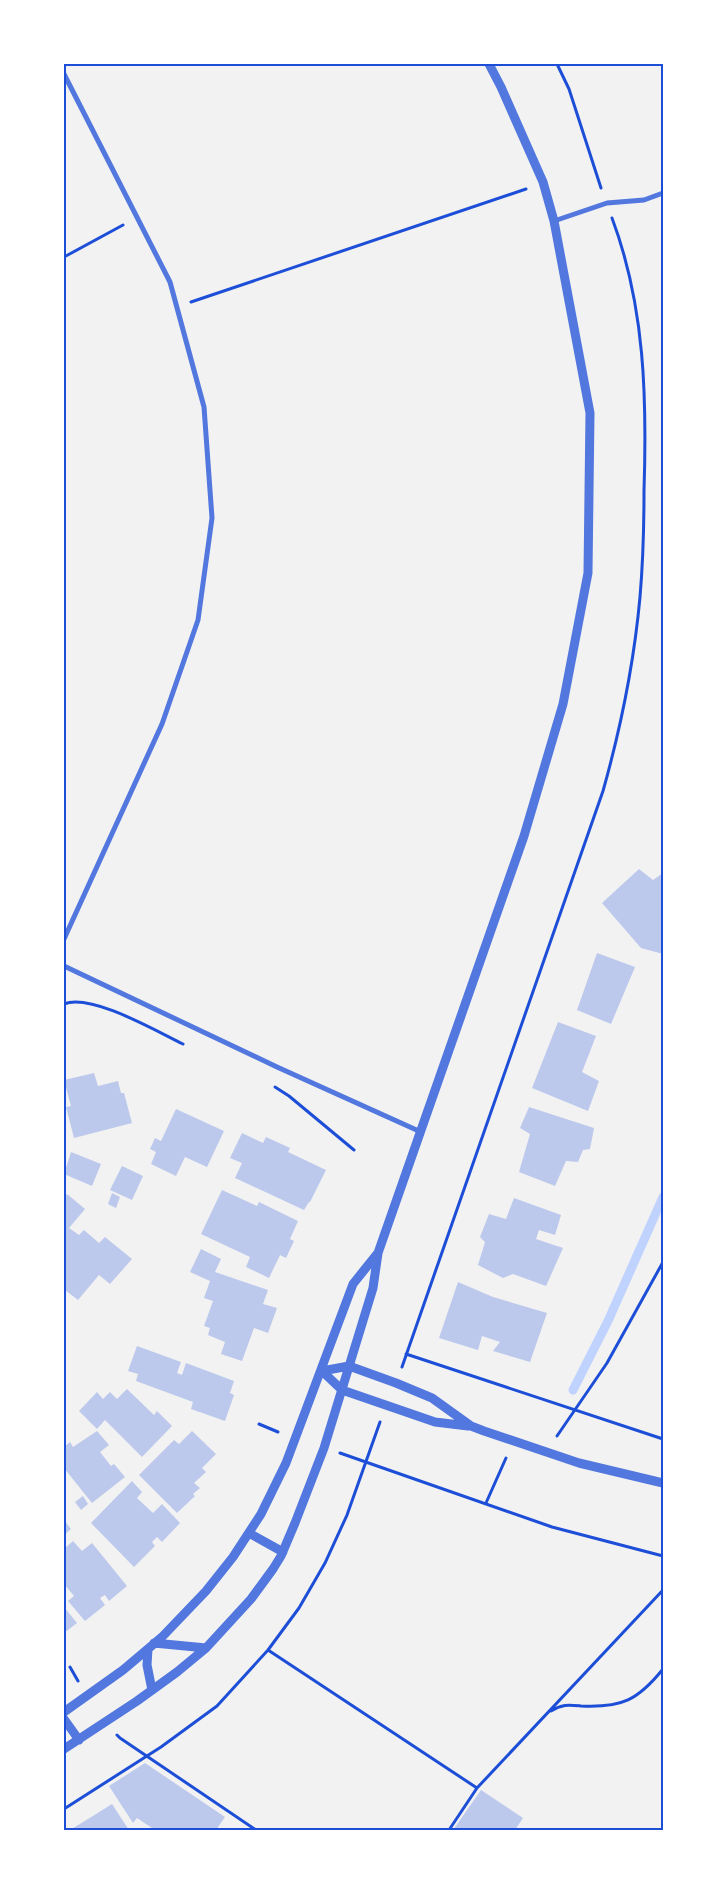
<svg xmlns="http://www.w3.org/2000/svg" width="727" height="1894" viewBox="0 0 727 1894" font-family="Commissioner,sans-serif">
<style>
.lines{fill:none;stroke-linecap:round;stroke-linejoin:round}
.stream{stroke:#bfd3fe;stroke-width:9}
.building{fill:#bdc9ec}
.path{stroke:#1d4ed8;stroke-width:3}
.minor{stroke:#5277de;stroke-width:5}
.tertiary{stroke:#5277de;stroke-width:9}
.neatline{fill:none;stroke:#1d4ed8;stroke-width:2}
</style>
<rect width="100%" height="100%" fill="#f2f2f2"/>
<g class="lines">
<!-- stream -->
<path class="stream" d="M573,1390L608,1321L663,1197"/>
</g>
<!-- building -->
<path class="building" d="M639,869L653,880L663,873V954L641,948L602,903Z
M597,953L635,967L611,1024L577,1010Z
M558,1022L596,1036L582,1072L599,1081L588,1111L532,1088Z
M94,1073L98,1086L118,1081L121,1093H124L132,1123L74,1138L66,1107L71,1106L64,1080Z
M529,1107L594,1128L590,1149L583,1150L578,1162L566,1161L555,1186L519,1172L530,1134L520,1128Z
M176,1109L224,1131L207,1167L185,1157L176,1176L151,1164L156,1152L150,1149L155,1138L161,1141Z
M242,1133L263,1143L266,1137L290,1148L288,1152L326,1170L310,1202H309L304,1210L235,1178L242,1163L230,1158Z
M71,1152L101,1164L92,1186L64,1174Z
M122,1166L143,1176L132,1200L110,1190Z
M222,1190L257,1206L259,1202L298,1221L290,1239L294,1241L286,1258L280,1255L269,1278L246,1267L250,1257L201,1234Z
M112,1193L120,1197L116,1208L108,1204Z
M67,1194L85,1209L69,1228L79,1235L84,1230L99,1243L105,1237L132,1259L110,1284L99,1275L78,1300L65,1290L64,1291V1196L65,1197Z
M514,1198L561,1215L555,1235L539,1230L536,1239L563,1248L546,1286L513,1274L503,1278L478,1265L485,1242L480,1237L489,1214L506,1219Z
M201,1249L221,1259L215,1272L268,1290L263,1304L277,1308L268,1333L254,1328L242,1361L221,1354L225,1342L208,1335L210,1328L204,1326L213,1301L204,1298L210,1281L190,1272Z
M458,1282L493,1297L547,1313L530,1362L493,1351L500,1342L482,1336L478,1350L439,1338Z
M137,1346L181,1362L177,1373L182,1375L186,1363L234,1381L230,1393L234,1395L225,1421L191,1409L193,1402L136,1381L138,1374L128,1371Z
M127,1389L154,1415L157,1411L172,1426L142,1457L105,1420L97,1429L79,1411L97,1392L103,1399L110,1392L117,1399Z
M97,1431L109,1445L100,1452L111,1466L114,1464L125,1477L92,1503L64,1468V1447L70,1442L73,1447Z
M192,1431L216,1454L202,1468L206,1472L194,1483L200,1488L193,1494L195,1496L177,1513L139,1475L174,1440L179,1444Z
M132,1481L142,1492L137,1498L153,1513L162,1504L180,1523L162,1542L157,1537L152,1542L155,1546L134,1567L91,1523Z
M83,1496L88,1504L81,1510L75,1502Z
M64,1520L71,1529L64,1535Z
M73,1541L82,1551L92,1543L127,1586L109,1601L105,1595L100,1598L105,1605L85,1621L68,1601L74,1596L64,1584V1549Z
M64,1607L77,1623L64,1633Z
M145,1763L225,1817L216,1830H155L137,1818L133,1823L109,1786Z
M481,1790L523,1818L515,1830H453Z
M112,1804L129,1830H70L88,1819Z"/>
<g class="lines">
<!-- path -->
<path class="path" d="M557,64L569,89L601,188
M64,257L123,225
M191,302L526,189
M64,1004C91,993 156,1031 183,1044
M275,1087L289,1096L354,1150
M406,1354L663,1439
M402,1367L603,791C621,727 634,663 640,597C643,562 644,527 644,491C647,398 645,306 612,218
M259,1424L278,1432
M557,1436L607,1363L663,1262
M340,1453L552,1527L663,1556
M486,1503L506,1458
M268,1650L477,1788
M70,1667L78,1681
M551,1711C562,1704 569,1705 581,1706C622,1708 638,1700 663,1669
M117,1735L120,1738L256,1830
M64,1809L161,1747L217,1706L268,1650L299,1608L325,1563L347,1515L380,1422
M449,1830L477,1788L663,1590"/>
<!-- minor -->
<path class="minor" d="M64,74L170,282L204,407L212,518L198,620L162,724L64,939
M554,221L607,203L644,200L663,193
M64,966L277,1067L421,1132"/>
<!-- tertiary -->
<path class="tertiary" d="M322,1371L349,1366L396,1383L432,1398L471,1426L484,1431L579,1463L663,1483
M322,1371L342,1390L435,1422L468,1426
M249,1533L283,1552
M154,1643L206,1648
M148,1649L147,1665L152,1690
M64,1712L123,1670L162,1637L206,1591L233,1557L261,1514L286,1463L353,1284L377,1254
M64,1719L79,1740
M64,1749L137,1701L177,1672L206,1648L251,1599L273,1569L281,1556L295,1523L324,1448L373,1288L378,1253L524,836L563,704L588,573L590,413L554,221L543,182L501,87L489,64"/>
</g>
<!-- border -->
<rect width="727" height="1894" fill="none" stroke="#ffffff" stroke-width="130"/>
<rect x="65" y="65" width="597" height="1764" class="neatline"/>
</svg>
